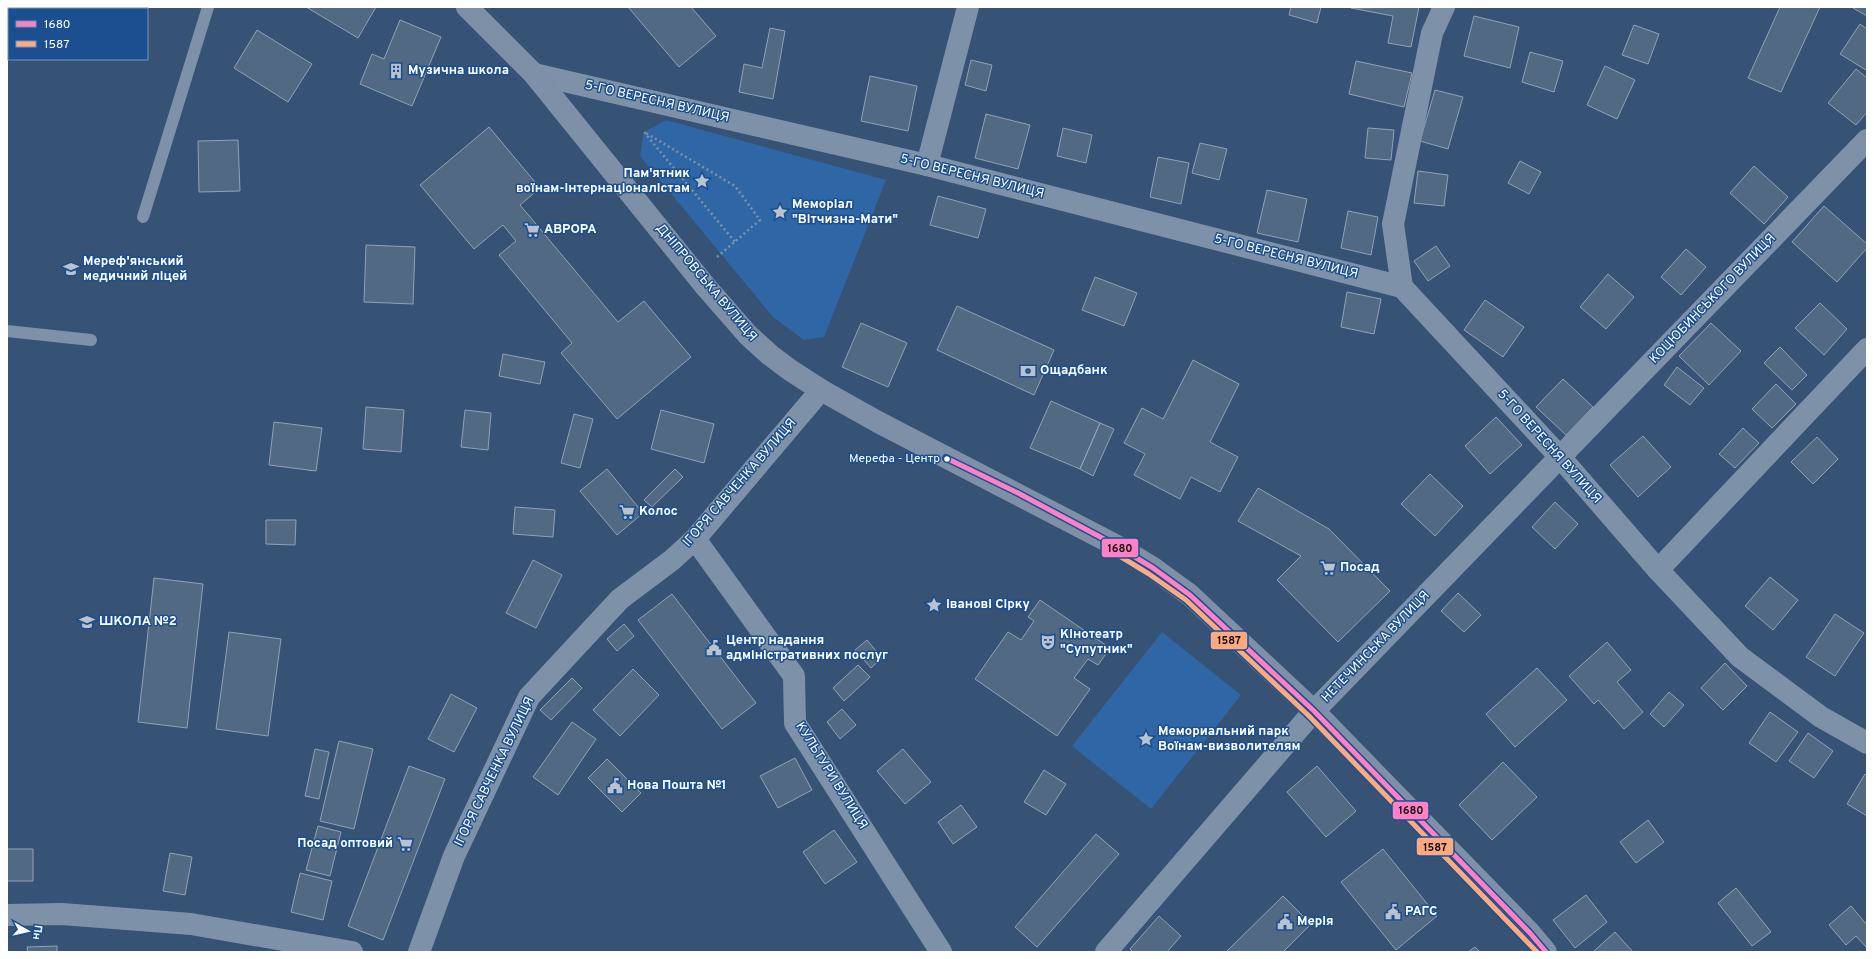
<svg xmlns="http://www.w3.org/2000/svg" width="1874" height="959" viewBox="0 0 1874 959" font-family="Overpass,sans-serif">
<style>
.green{fill:#2f66a5}
.building{fill:#526984;stroke:#92a2b6}
.lines{fill:none;stroke-linecap:round;stroke-linejoin:round}
.path{stroke:#7d92a8;stroke-width:2.5;stroke-dasharray:2 3;stroke-linecap:butt}
.service{stroke:#7d92a8;stroke-width:12}
.minor{stroke:#7d92a8;stroke-width:22}
.tertiary{stroke:#7d92a8;stroke-width:22}
.trunk{stroke:#7e90a7;stroke-width:22}
.bus-1-casing{stroke:#1b4f8f;stroke-width:8}
.bus-2-casing{stroke:#1b4f8f;stroke-width:8}
.bus-1{stroke:#ff80c5;stroke-width:5}
.bus-2{stroke:#ffa980;stroke-width:5}
.bus-dot{fill:#fff;stroke:#1b4f8f;stroke-width:1.5}
.labels{text-anchor:middle;dominant-baseline:central;stroke-width:3;stroke-linejoin:round;paint-order:stroke}
.bus-label{font-size:12px;fill:#fff;stroke:#1b4f8f;text-anchor:end}
.poi-label{font-size:13px;font-weight:bold;fill:#fff;stroke:#1b4f8f;text-anchor:start}
.street-label{font-size:13px;fill:#fff;stroke:#1b4f8f}
.line-badge{stroke:#1b4f8f;stroke-width:1.5}
.pale-badge-label{font-size:11px;text-anchor:middle;font-weight:bold;fill:#111}
</style>
<rect width="100%" height="100%" fill="#365274"/>
<!-- green -->
<path class="green" d="M666,120L886,180L824,337L804,340L773,317L640,156L644,132Z
M1162,632L1241,695L1151,809L1072,746Z"/>
<!-- building -->
<path class="building" d="M306,7H376L358,38Z
M628,7H691L716,36L679,67Z
M1291,7H1321L1317,23L1289,15Z
M1419,7L1411,47L1388,43L1393,16L1351,8Z
M1780,7H1820L1781,92L1748,78Z
M1854,7H1867V16L1853,8Z
M1474,16L1519,27L1510,68L1464,56Z
M400,20L441,37L412,106L360,84L372,54L384,59Z
M1860,24L1867,29V68L1866,70L1840,54Z
M1634,25L1659,34L1648,64L1622,55Z
M770,28L785,31L773,99L739,92L744,64L762,68Z
M257,30L312,64L288,102L234,68Z
M1530,52L1563,61L1554,92L1522,82Z
M971,60L992,65L986,91L965,85Z
M1356,61L1412,73L1404,107L1349,94Z
M1605,66L1635,80L1617,119L1587,105Z
M1856,69L1867,78V112L1856,125L1828,103Z
M870,76L917,86L908,131L861,121Z
M1435,90L1463,97L1448,149L1420,141Z
M986,114L1030,125L1018,169L975,158Z
M489,127L540,188L520,205L618,322L644,301L691,357L617,419L561,353L572,343L499,255L516,241L503,225L474,249L420,185Z
M1063,128L1092,135L1086,163L1057,156Z
M1368,128L1394,130L1391,160L1365,158Z
M238,140L240,191L199,192L198,141Z
M1200,143L1227,149L1219,180L1192,173Z
M1158,157L1189,163L1181,204L1150,197Z
M1520,161L1541,172L1529,194L1508,183Z
M1754,166L1788,197L1764,224L1730,193Z
M1418,171L1448,175L1444,206L1414,203Z
M1267,190L1307,199L1298,242L1257,233Z
M938,196L986,209L978,238L930,225Z
M1824,206L1867,244V248L1837,282L1792,242Z
M1348,211L1378,217L1371,255L1341,248Z
M366,245L415,247L413,304L364,302Z
M1436,246L1450,266L1428,281L1414,261Z
M1686,249L1706,267L1681,295L1661,277Z
M1608,274L1634,297L1606,329L1580,307Z
M1095,277L1137,293L1124,326L1082,310Z
M1347,292L1381,299L1374,334L1341,327Z
M1485,300L1524,327L1503,357L1464,330Z
M1820,303L1847,329L1824,355L1795,328Z
M957,306L1054,350L1034,395L937,350Z
M861,323L907,343L888,387L842,367Z
M1711,323L1741,351L1709,385L1679,356Z
M1780,347L1807,375L1792,390L1764,363Z
M503,354L545,362L540,384L499,376Z
M1193,360L1239,384L1210,442L1238,457L1220,492L1191,477L1180,499L1134,475L1145,454L1124,443L1142,408L1163,419Z
M1677,367L1704,388L1690,405L1664,385Z
M1563,379L1593,407L1566,435L1536,407Z
M1776,384L1796,404L1772,428L1752,409Z
M1051,401L1100,423L1080,469L1030,448Z
M366,407L404,410L401,452L363,449Z
M465,410L491,413L488,450L461,447Z
M661,410L714,424L704,463L651,449Z
M574,414L593,419L580,468L561,463Z
M1496,417L1522,445L1490,474L1465,446Z
M274,422L322,428L316,471L269,465Z
M1100,423L1114,429L1093,476L1080,469Z
M1743,428L1759,443L1735,468L1719,454Z
M1643,436L1671,467L1638,497L1610,465Z
M1817,437L1838,459L1813,484L1791,462Z
M607,469L643,513L617,535L580,491Z
M675,469L683,477L652,507L644,500Z
M1430,474L1463,506L1435,536L1401,504Z
M1258,488L1329,529L1390,591L1338,642L1277,580L1301,556L1238,521Z
M1555,502L1578,524L1555,549L1532,527Z
M515,507L555,510L553,537L513,534Z
M266,520H296L295,545L266,544Z
M533,560L562,575L536,628L506,613Z
M1770,577L1798,600L1773,630L1745,606Z
M154,578L203,584L187,728L138,722Z
M1458,593L1481,615L1464,632L1441,611Z
M672,594L756,703L722,729L638,620Z
M1040,600L1110,648L1098,665L1088,659L1074,678L1090,689L1057,736L975,679L1008,632L1021,640L1034,621L1028,617Z
M1835,614L1864,633L1835,676L1806,657Z
M624,624L634,636L617,651L607,639Z
M229,632L281,639L268,736L216,729Z
M867,640L882,658L871,668L855,650Z
M1607,642L1631,670L1617,682L1643,712L1624,729L1598,700L1594,704L1569,676Z
M1725,663L1747,686L1723,710L1701,688Z
M858,665L870,677L844,701L833,688Z
M1537,668L1567,700L1515,747L1486,714Z
M633,669L659,695L620,736L593,710Z
M572,678L582,688L551,720L540,710Z
M1669,692L1684,705L1664,727L1650,714Z
M451,694L477,708L454,752L428,739Z
M842,709L856,725L840,739L827,722Z
M1770,712L1798,732L1776,762L1749,743Z
M572,722L596,739L558,795L533,777Z
M1808,733L1833,751L1814,778L1789,761Z
M339,741L373,749L354,829L320,821Z
M315,749L329,752L319,799L305,796Z
M903,749L931,782L905,804L877,771Z
M795,758L812,790L778,808L760,776Z
M607,759L641,793L622,812L588,778Z
M1503,762L1537,797L1492,840L1459,805Z
M409,766L445,779L383,940L348,926Z
M1317,766L1356,811L1326,837L1287,792Z
M1044,770L1066,784L1046,815L1024,802Z
M1865,774L1867,776V816L1847,804Z
M961,805L977,827L953,844L938,822Z
M1648,820L1664,842L1636,863L1620,842Z
M318,826L341,832L330,876L306,870Z
M834,830L857,862L825,884L803,852Z
M1096,834L1119,854L1037,947L1015,927Z
M7,849H33V881H7Z
M1383,849L1437,916L1396,950L1341,882Z
M170,853L192,857L185,895L163,891Z
M300,873L332,881L323,920L291,912Z
M1736,888L1771,932L1752,946L1718,903Z
M1586,895L1607,922L1575,948L1553,920Z
M1283,896L1311,924L1283,952H1226Z
M1851,906L1867,925V948L1856,936L1846,945L1829,925Z
M1159,916L1181,936L1167,952H1133L1130,949Z
M1615,932L1633,952H1593Z
M57,946V952H28L27,947Z
M1475,947L1480,952H1468Z"/>
<g class="lines">
<!-- path -->
<path class="path" d="M717,257L760,220L735,186L644,132L735,242"/>
<!-- service -->
<path class="service" d="M143,217L208,7
M7,331L91,340"/>
<!-- minor -->
<path class="minor" d="M927,165L968,7
M1402,287L1393,224L1432,33L1444,7
M695,539L794,676L795,723L941,952
M1658,570L1867,349
M7,915L62,914L191,924L352,952
M1106,952L1314,711L1867,140"/>
<!-- tertiary -->
<path class="tertiary" d="M534,74L927,165L1402,287L1560,457L1658,570L1740,657L1821,717L1867,743
M419,952L454,856L529,697L620,599L672,560L695,539L821,390"/>
<!-- trunk -->
<path class="trunk" d="M467,7L534,74L706,287L748,335L770,355L790,370L821,390L878,422L1117,546L1153,568L1190,595L1314,711L1530,933L1546,952"/>
<defs>
<path id="bus-1" d="M946,458L1018,493L1117,546L1153,568L1190,595L1314,711L1530,933L1546,952"/>
<path id="bus-2" d="M1113,552L1149,574L1186,600L1309,716L1537,952"/>
</defs>
<!-- bus-1 casing -->
<use href="#bus-1" class="bus-1-casing"/>
<!-- bus-2 casing -->
<use href="#bus-2" class="bus-2-casing"/>
<!-- bus-1 -->
<use href="#bus-1" class="bus-1"/>
<!-- bus-2 -->
<use href="#bus-2" class="bus-2"/>
</g>
<!-- icons -->
<defs>
<symbol id="building-bare" viewBox="-9 -9 18 18"><path d="M-4-6H4V6H1V3H-1V6H-4ZM-2.5-4.3h1.7v1.8h-1.7ZM.8-4.3h1.7v1.8H.8ZM-2.5-1h1.7V.8h-1.7ZM.8-1h1.7V.8H.8Z" fill="#b9c2ce" stroke="#1b4f8f" stroke-width="2.5" paint-order="stroke"/></symbol>
<symbol id="sight-bare" viewBox="-9 -9 18 18"><path d="M0-6L1.8-2.2L6-1.7L2.9 1.2L3.7 5.4L0 3.3L-3.7 5.4L-2.9 1.2L-6-1.7L-1.8-2.2Z" fill="#b9c2ce" stroke="#1b4f8f" stroke-width="2.5" paint-order="stroke"/></symbol>
<symbol id="supermarket-bare" viewBox="-9 -9 18 18"><path d="M-6-5.5h2.5l.6 2H6L4.5 2H-2.5L-4.4-4H-6ZM-1.5 3.2a1.3 1.3 0 1 0 .1 0ZM3 3.2a1.3 1.3 0 1 0 .1 0Z" fill="#b9c2ce" stroke="#1b4f8f" stroke-width="2.5" paint-order="stroke"/></symbol>
<symbol id="school-bare" viewBox="-9 -9 18 18"><path d="M0-5L7-2L0 1L-7-2ZM-4 1L0 2.5L4 1V4Q0 6-4 4Z" fill="#b9c2ce" stroke="#1b4f8f" stroke-width="2.5" paint-order="stroke"/></symbol>
<symbol id="bank-bare" viewBox="-9 -9 18 18"><path d="M-6-4H6V4H-6ZM0-2.3a2.3 2.3 0 1 0 0 4.6a2.3 2.3 0 1 0 0-4.6Z" fill="#b9c2ce" stroke="#1b4f8f" stroke-width="2.5" paint-order="stroke"/></symbol>
<symbol id="theatre-bare" viewBox="-9 -9 18 18"><path d="M-5-5.5Q0-4 5-5.5V0Q5 5 0 6Q-5 5-5 0ZM-3.3-2.5H-1v1.5H-3.3ZM1-2.5H3.3v1.5H1ZM-2.8 1Q0 5.5 2.8 1Z" fill="#b9c2ce" stroke="#1b4f8f" stroke-width="2.5" paint-order="stroke"/></symbol>
<symbol id="civic-bare" viewBox="-9 -9 18 18"><path d="M-.6-6.5H3V-4.5H.6V-3L4-1V1h2V6H-6V1h2V-1L-.6-3ZM-1.2 2.5V6h2.4V2.5Z" fill="#b9c2ce" stroke="#1b4f8f" stroke-width="2.5" paint-order="stroke"/></symbol>
</defs>
<g fill-rule="evenodd">
<use href="#building-bare" x="385" y="60" width="22" height="22"/>
<use href="#sight-bare" x="691" y="170" width="22" height="22"/>
<use href="#sight-bare" x="769" y="201" width="22" height="22"/>
<use href="#supermarket-bare" x="521" y="219" width="22" height="22"/>
<use href="#school-bare" x="60" y="258" width="22" height="22"/>
<use href="#bank-bare" x="1017" y="360" width="22" height="22"/>
<use href="#supermarket-bare" x="616" y="501" width="22" height="22"/>
<use href="#supermarket-bare" x="1317" y="557" width="22" height="22"/>
<use href="#sight-bare" x="923" y="594" width="22" height="22"/>
<use href="#school-bare" x="76" y="611" width="22" height="22"/>
<use href="#theatre-bare" x="1037" y="631" width="22" height="22"/>
<use href="#civic-bare" x="703" y="637" width="22" height="22"/>
<use href="#sight-bare" x="1135" y="728" width="22" height="22"/>
<use href="#civic-bare" x="604" y="775" width="22" height="22"/>
<use href="#supermarket-bare" x="394" y="833" width="22" height="22"/>
<use href="#civic-bare" x="1382" y="901" width="22" height="22"/>
<use href="#civic-bare" x="1274" y="911" width="22" height="22"/>
</g>
<!-- markers -->
<circle class="bus-dot" cx="947" cy="459" r="3.5"/>
<g class="labels">
<!-- bus labels -->
<g class="bus-label">
<text x="940" y="459">Мерефа - Центр</text>
</g>
<!-- poi labels -->
<g class="poi-label">
<text x="408" y="71">Музична школа</text>
<text x="690" y="174" text-anchor="end">Пам'ятник<tspan x="690" dy="15">воїнам-інтернаціоналістам</tspan></text>
<text x="792" y="205">Меморіал<tspan x="792" dy="15">"Вітчизна-Мати"</tspan></text>
<text x="544" y="230">АВРОРА</text>
<text x="83" y="262">Мереф'янський<tspan x="83" dy="15">медичний ліцей</tspan></text>
<text x="1040" y="371">Ощадбанк</text>
<text x="639" y="512">Колос</text>
<text x="1340" y="568">Посад</text>
<text x="946" y="605">Іванові Сірку</text>
<text x="99" y="622">ШКОЛА №2</text>
<text x="1060" y="635">Кінотеатр<tspan x="1060" dy="15">"Супутник"</tspan></text>
<text x="726" y="641">Центр надання<tspan x="726" dy="15">адміністративних послуг</tspan></text>
<text x="1158" y="732">Мемориальний парк<tspan x="1158" dy="15">Воїнам-визволителям</tspan></text>
<text x="627" y="786">Нова Пошта №1</text>
<text x="393" y="844" text-anchor="end">Посад оптовий</text>
<text x="1405" y="912">РАГС</text>
<text x="1297" y="922">Мерія</text>
</g>
<!-- street labels -->
<g class="street-label">
<text transform="translate(657 102) rotate(13)">5-ГО ВЕРЕСНЯ ВУЛИЦЯ</text>
<text transform="translate(972 177) rotate(14)">5-ГО ВЕРЕСНЯ ВУЛИЦЯ</text>
<text transform="translate(1286 257) rotate(14)">5-ГО ВЕРЕСНЯ ВУЛИЦЯ</text>
<text transform="translate(706 283) rotate(50)">ДНІПРОВСЬКА ВУЛИЦЯ</text>
<text transform="translate(1713 299) rotate(-46)">КОЦЮБИНСЬКОГО ВУЛИЦЯ</text>
<text transform="translate(1549 447) rotate(48)">5-ГО ВЕРЕСНЯ ВУЛИЦЯ</text>
<text transform="translate(740 483) rotate(-49)">ІГОРЯ САВЧЕНКА ВУЛИЦЯ</text>
<text transform="translate(1376 647) rotate(-46)">НЕТЕЧИНСЬКА ВУЛИЦЯ</text>
<text transform="translate(495 772) rotate(-64)">ІГОРЯ САВЧЕНКА ВУЛИЦЯ</text>
<text transform="translate(831 776) rotate(58)">КУЛЬТУРИ ВУЛИЦЯ</text>
</g>
</g>
<g class="line-badge">
<rect x="1101" y="538" width="38" height="20" rx="4" fill="#ff80c5"/>
<rect x="1210" y="631" width="38" height="19" rx="4" fill="#ffa980"/>
<rect x="1392" y="801" width="37" height="19" rx="4" fill="#ff80c5"/>
<rect x="1416" y="837" width="38" height="19" rx="4" fill="#ffa980"/>
</g>
<g class="pale-badge-label">
<text x="1120" y="552">1680</text>
<text x="1229" y="644">1587</text>
<text x="1411" y="814">1680</text>
<text x="1435" y="851">1587</text>
</g>
<!-- border -->
<rect width="1874" height="959" fill="none" stroke="#ffffff" stroke-width="16"/>
<!-- legend -->
<rect x="8" y="8" width="140" height="52" fill="#1b4f8f" stroke="#7695bc"/>
<rect x="16" y="21" width="20" height="6" fill="#ff80c5" stroke="#7695bc"/>
<text x="44" y="28" font-size="12" fill="#ffffff">1680</text>
<rect x="16" y="41" width="20" height="6" fill="#ffa980" stroke="#7695bc"/>
<text x="44" y="48" font-size="12" fill="#ffffff">1587</text>
<!-- north arrow -->
<g transform="translate(28 931) rotate(98)" stroke="#1b4f8f" stroke-width="3" paint-order="stroke">
<path d="M0-3L7 15L0 10L-7 15Z" fill="#ffffff"/>
<text y="-6" font-size="11" font-weight="bold" text-anchor="middle" fill="#ffffff">Пн</text>
</g>
</svg>
